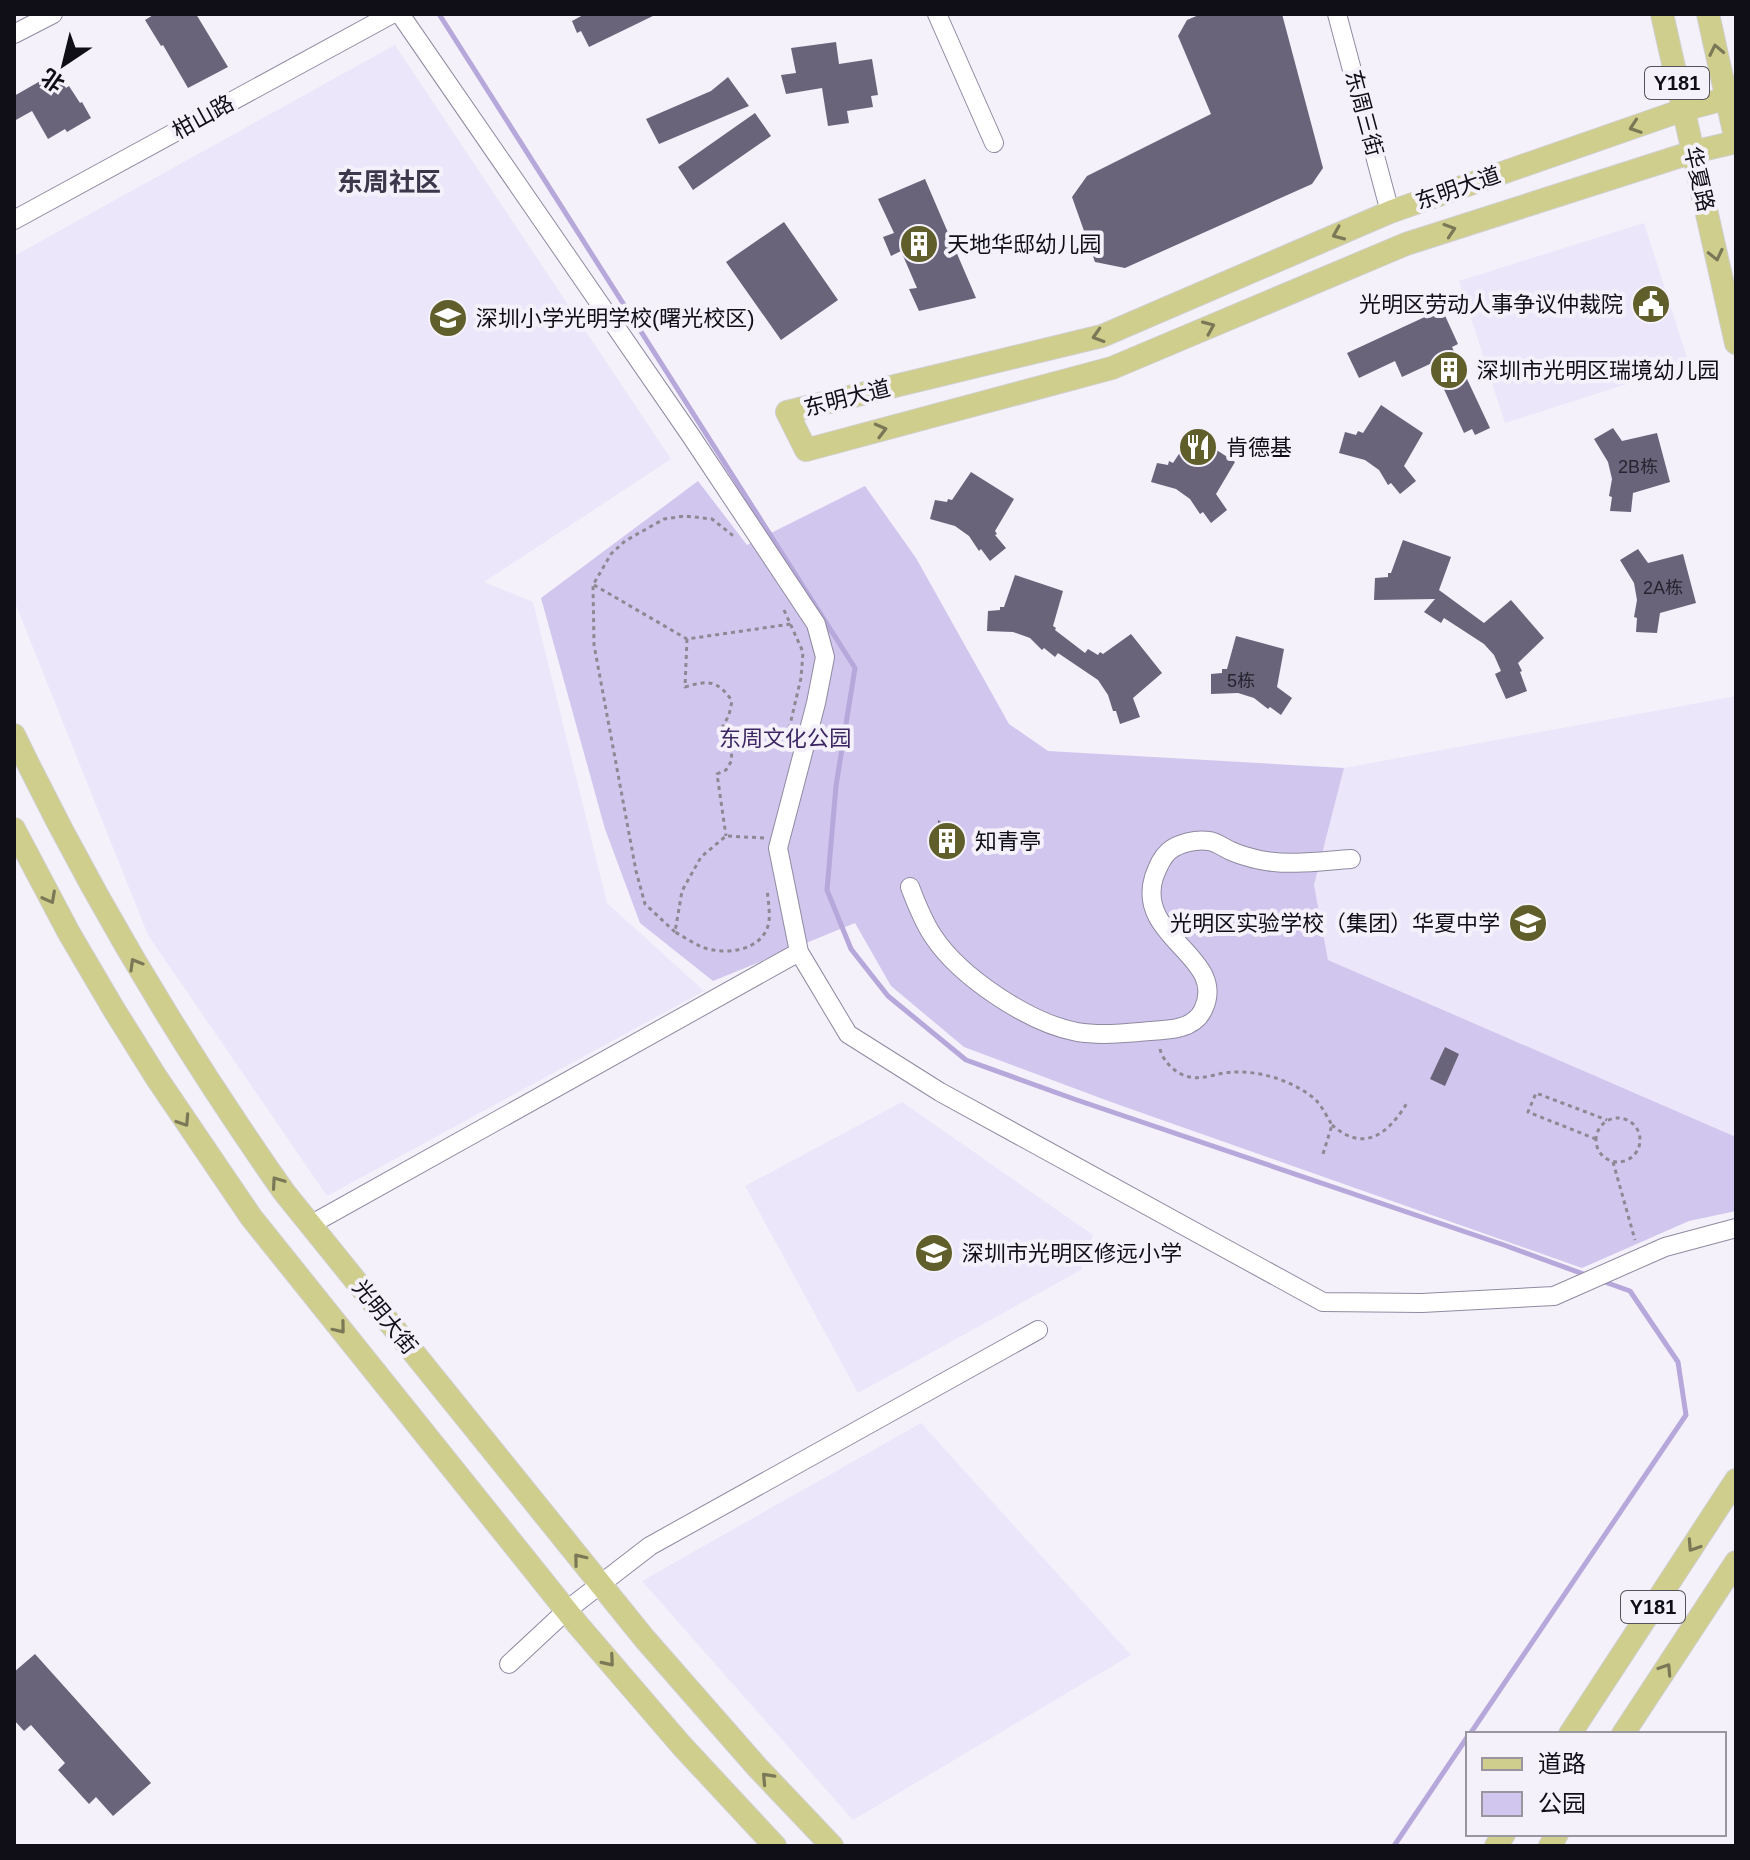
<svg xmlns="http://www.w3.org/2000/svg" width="1750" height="1860" viewBox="0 0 1750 1860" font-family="Helvetica,'Noto Sans SC',sans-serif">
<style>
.built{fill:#ebe6fa}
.green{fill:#d1c7ee}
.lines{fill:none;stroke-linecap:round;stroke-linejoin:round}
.stream{stroke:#b6a8da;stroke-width:5}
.building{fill:#69647a}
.minor-casing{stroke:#908aa1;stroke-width:20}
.major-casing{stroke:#cfcfd1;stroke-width:24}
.path{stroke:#8c8993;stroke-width:3;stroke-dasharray:4 4;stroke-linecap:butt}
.minor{stroke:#fff;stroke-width:18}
.major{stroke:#d0ce8c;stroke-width:22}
.oneway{stroke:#7a7857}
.labels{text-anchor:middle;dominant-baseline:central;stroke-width:8;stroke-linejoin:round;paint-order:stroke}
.number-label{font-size:18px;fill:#262430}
.shield{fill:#f4f1fb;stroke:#54525b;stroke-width:2}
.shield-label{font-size:20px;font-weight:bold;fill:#100e17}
.street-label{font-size:22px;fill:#100e17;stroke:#f4f1fb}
.poi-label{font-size:22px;fill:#100e17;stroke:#f4f1fb;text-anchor:start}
.park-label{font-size:22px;fill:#3c2762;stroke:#f4f1fb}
.quarter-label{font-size:26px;font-weight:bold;fill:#3c374b;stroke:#f4f1fb}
</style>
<rect width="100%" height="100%" fill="#f4f1fb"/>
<!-- built -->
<path class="built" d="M395,45L671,459L484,582L533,602L607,903L704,991L327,1196L148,935L14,600V256Z
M1644,223L1689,364L1505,423L1459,281Z
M1736,696V1137L1328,960L1314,885L1344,768Z
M902,1102L1093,1235L1081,1270L858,1393L745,1186Z
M921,1423L1131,1655L853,1820L642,1581Z"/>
<!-- green -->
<path class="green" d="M698,481L747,545L865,486L916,558L1009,724L1048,751L1344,768L1314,885L1328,960L1736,1137V1211L1689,1221L1582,1268L1111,1102L964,1047L891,986L855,923L713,981L640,923L605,829L541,598Z"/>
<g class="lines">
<!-- stream -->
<path class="stream" d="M439,14L855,668L836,786L827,890L851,949L888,996L966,1060L1074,1099L1504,1245L1586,1275
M1470,1734L1686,1415L1678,1362L1630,1291L1602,1281
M1394,1846L1468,1736"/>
</g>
<!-- building -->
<path class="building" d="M155,14H196L228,67L188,88L163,45L161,46L145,20Z
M585,14H657L589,47L581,31L577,33L572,21Z
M1201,14H1282L1323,168L1312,184L1125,268L1095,262L1072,197L1087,176L1211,114L1178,36L1187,20Z
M836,42L839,64L872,59L878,95L871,96L873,107L847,111L849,123L828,126L822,88L786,94L781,75L796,73L791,48Z
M56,72L66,88L69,86L80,103L82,102L91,118L67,132L65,129L48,139L32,111L14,121V96Z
M728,77L749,106L659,144L646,119L711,91Z
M755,113L771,136L693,190L678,167Z
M925,179L976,298L919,311L909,289L917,288L901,251L891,256L883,237L894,233L878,199Z
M784,222L838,300L781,340L726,262Z
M1442,309L1458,344L1452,347L1490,428L1475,435L1472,429L1464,433L1432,363L1402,377L1395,361L1359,378L1347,353Z
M1381,405L1423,433L1404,466L1416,481L1400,494L1391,483L1388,485L1379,470L1365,460L1339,453L1345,432L1356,435L1358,431L1363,433Z
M1613,428L1622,441L1657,433L1670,482L1633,493L1631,512L1610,511L1612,497L1609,496L1612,479L1608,462L1594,439Z
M1192,434L1235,462L1216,494L1227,510L1211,523L1203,512L1200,514L1190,499L1176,489L1151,482L1157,463L1168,465L1169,461L1173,463Z
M971,472L1014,499L995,531L997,534L995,535L1006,548L990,561L981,549L979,551L969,536L955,526L930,519L935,500L947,502L948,499L952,500Z
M1403,540L1451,557L1439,590L1484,623L1511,600L1544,638L1518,663L1522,671L1520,672L1527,691L1506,699L1495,674L1501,671L1494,655L1484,644L1444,618L1441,623L1424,612L1435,599L1374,600L1375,578L1388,577V573H1391Z
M1638,549L1648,563L1683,554L1696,603L1660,613L1657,633L1636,632L1637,618L1634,617L1637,600L1634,583L1620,560Z
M1015,575L1063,591L1053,626L1056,628L1055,630L1085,653L1088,649L1098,655L1100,652L1103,654L1131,634L1162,673L1133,698L1140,717L1120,724L1116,711H1113L1108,695L1098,680L1058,653L1055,657L1044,648L1042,650L1030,638L1013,632L987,631L988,611L1000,610V607H1004Z
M1236,636L1284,649L1277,687L1292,698L1281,715L1270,707L1268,709L1254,698L1238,693L1211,694V674L1222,673V669H1227Z
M938,820L955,831L960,838L956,850L939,860L935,840L938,833Z
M1445,1047L1459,1054L1445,1086L1430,1079Z
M35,1654L151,1783L113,1816L96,1797L89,1804L58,1770L65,1763L31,1725L24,1731L14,1720V1672Z"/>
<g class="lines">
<defs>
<path id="minor" d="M400,14L691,436L816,624L825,657L816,703L778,848L799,952L848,1034L940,1092L1323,1302L1422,1303L1554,1296L1665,1247L1736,1228
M937,14L994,143
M1337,14L1390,212
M14,34L53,14
M14,220L392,14
M910,887C916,903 923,921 933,936C960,977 1029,1023 1077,1032C1101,1036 1127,1033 1150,1031C1170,1030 1194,1029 1203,1010C1229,957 1135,938 1154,877C1158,867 1161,858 1169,851C1179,843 1196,839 1209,841C1217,842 1224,848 1231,851C1240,855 1251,858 1260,860C1290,866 1321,861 1351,859
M310,1225L799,952
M509,1664L567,1610L650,1546L1038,1330"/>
<path id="major" d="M1662,14L1736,343
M1708,14L1736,141
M1736,96L1683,110L1390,212L1102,336L787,412L806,450L1112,368L1406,244L1693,152L1736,142
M14,735C92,897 180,1044 284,1192L644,1638L757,1767L832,1846
M14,829L69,933L113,1008L156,1077L251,1217L578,1625L682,1746L775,1846
M1570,1734L1736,1480
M1623,1734L1736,1562
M1496,1846L1504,1834
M1550,1846L1557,1834"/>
</defs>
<!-- minor casing -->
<use href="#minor" class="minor-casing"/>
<!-- major casing -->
<use href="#major" class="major-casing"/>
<!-- path -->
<path class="path" d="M594,585L687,639L791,624
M784,610L803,652L801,678L789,729
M687,639L685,687C708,680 718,680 732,701L729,715L722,728L723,738L731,750L732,760L726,770L717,774L726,836
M764,838L726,836L701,857L682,891L675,932C684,937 693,943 702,947C725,956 765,951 769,921C770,911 768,899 767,889
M675,932L645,904L636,871L594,645L593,585L611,554L625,541L664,519L685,516L712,519L736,538
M1160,1049C1163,1062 1177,1075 1190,1077C1204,1080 1220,1072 1234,1072C1262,1071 1293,1081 1315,1099C1322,1106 1327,1117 1332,1125L1323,1154
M1596 1140a22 22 0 1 1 44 0a22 22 0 1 1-44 0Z
M1332,1125C1337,1129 1343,1134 1349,1136C1375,1147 1395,1123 1407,1103
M1596,1139L1528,1112L1536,1093L1607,1120
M1613,1162L1635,1240"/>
<!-- minor -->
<use href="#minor" class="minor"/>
<!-- major -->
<use href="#major" class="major"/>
</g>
<!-- one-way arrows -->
<defs><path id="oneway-chevron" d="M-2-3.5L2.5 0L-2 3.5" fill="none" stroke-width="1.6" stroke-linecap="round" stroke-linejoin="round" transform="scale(2)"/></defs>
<g class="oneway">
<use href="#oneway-chevron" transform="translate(1716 50) rotate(-102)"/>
<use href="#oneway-chevron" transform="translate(1635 127) rotate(161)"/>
<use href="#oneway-chevron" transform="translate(1450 230) rotate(-18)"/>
<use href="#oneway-chevron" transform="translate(1338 234) rotate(157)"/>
<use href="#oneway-chevron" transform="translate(1716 255) rotate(77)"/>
<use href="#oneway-chevron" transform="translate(1209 327) rotate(-23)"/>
<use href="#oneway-chevron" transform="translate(1098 336) rotate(163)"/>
<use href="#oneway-chevron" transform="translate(881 430) rotate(-15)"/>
<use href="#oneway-chevron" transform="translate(50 898) rotate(62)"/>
<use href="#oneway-chevron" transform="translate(135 964) rotate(-120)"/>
<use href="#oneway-chevron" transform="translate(184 1121) rotate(57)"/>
<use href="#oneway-chevron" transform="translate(277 1182) rotate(-125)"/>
<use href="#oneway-chevron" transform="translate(340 1328) rotate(51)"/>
<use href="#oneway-chevron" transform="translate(1693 1546) rotate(123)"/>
<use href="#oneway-chevron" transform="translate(579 1559) rotate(-129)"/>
<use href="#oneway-chevron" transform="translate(609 1661) rotate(50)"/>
<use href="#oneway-chevron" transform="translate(1666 1669) rotate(-57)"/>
<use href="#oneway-chevron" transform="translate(767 1778) rotate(-133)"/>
</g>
<!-- icons -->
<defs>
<symbol id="building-disc" viewBox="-11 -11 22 22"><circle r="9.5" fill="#605e2a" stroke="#f4f1fb"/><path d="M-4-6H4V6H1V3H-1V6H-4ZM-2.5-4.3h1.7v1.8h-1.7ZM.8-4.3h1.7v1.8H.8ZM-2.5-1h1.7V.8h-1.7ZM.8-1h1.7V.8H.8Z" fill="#fff"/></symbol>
<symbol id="civic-disc" viewBox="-11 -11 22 22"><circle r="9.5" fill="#605e2a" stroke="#f4f1fb"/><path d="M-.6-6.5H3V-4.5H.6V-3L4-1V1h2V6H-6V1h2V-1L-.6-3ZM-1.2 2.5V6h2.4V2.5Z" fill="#fff"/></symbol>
<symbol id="school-disc" viewBox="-11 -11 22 22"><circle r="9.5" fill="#605e2a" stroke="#f4f1fb"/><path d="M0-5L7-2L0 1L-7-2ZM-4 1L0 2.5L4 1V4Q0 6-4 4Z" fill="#fff"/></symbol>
<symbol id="restaurant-disc" viewBox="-11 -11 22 22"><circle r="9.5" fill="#605e2a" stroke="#f4f1fb"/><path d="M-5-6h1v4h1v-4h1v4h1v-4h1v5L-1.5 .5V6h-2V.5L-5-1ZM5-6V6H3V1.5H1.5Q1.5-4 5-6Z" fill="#fff"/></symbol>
</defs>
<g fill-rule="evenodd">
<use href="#building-disc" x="897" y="222" width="44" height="44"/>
<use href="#civic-disc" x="1629" y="282" width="44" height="44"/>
<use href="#school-disc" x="426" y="296" width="44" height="44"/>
<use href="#building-disc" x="1427" y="348" width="44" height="44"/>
<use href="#restaurant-disc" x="1176" y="425" width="44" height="44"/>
<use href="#building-disc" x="925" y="819" width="44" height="44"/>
<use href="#school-disc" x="1506" y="901" width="44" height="44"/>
<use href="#school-disc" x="912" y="1231" width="44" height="44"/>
</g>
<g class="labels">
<!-- number labels -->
<g class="number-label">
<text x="1638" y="467">2B栋</text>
<text x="1663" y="588">2A栋</text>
<text x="1241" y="681">5栋</text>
</g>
<!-- shield labels -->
<g class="shield">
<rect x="1645" y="67" width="64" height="32" rx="6"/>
<rect x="1621" y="1591" width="64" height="32" rx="6"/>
</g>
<g class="shield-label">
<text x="1677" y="83">Y181</text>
<text x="1653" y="1607">Y181</text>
</g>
<!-- street labels -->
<g class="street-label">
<text transform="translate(1364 113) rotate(75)">东周三街</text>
<text transform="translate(203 117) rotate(-29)">柑山路</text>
<text transform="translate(1699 179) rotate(77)">华夏路</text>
<text transform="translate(1458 188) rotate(-19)">东明大道</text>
<text transform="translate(847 398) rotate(-14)">东明大道</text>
<text transform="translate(385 1317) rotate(51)">光明大街</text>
</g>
<!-- poi labels -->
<g class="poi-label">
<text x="947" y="244">天地华邸幼儿园</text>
<text x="1623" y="304" text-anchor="end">光明区劳动人事争议仲裁院</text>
<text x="476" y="318">深圳小学光明学校(曙光校区)</text>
<text x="1477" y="370">深圳市光明区瑞境幼儿园</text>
<text x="1226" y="447">肯德基</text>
<text x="975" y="841">知青亭</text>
<text x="1500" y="923" text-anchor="end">光明区实验学校（集团）华夏中学</text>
<text x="962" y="1253">深圳市光明区修远小学</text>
</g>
<!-- park labels -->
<g class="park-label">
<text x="785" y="738">东周文化公园</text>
</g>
<!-- quarter labels -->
<g class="quarter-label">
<text x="389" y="182">东周社区</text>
</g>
</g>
<!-- border -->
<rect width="1750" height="1860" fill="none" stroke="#100e17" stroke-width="32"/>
<!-- legend -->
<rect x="1466" y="1732" width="260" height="104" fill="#f4f1fb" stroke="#9996a0" stroke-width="2"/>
<rect x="1482" y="1758" width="40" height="12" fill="#d0ce8c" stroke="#9996a0" stroke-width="2"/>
<text x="1538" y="1772" font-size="24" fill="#100e17">道路</text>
<rect x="1482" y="1792" width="40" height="24" fill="#d1c7ee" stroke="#9996a0" stroke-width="2"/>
<text x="1538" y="1812" font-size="24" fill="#100e17">公园</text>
<!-- north arrow -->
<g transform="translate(64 64) rotate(215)" stroke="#f4f1fb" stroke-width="6" paint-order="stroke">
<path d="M0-6L14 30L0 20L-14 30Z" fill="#100e17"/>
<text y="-12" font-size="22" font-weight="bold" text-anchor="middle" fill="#100e17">北</text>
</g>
</svg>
